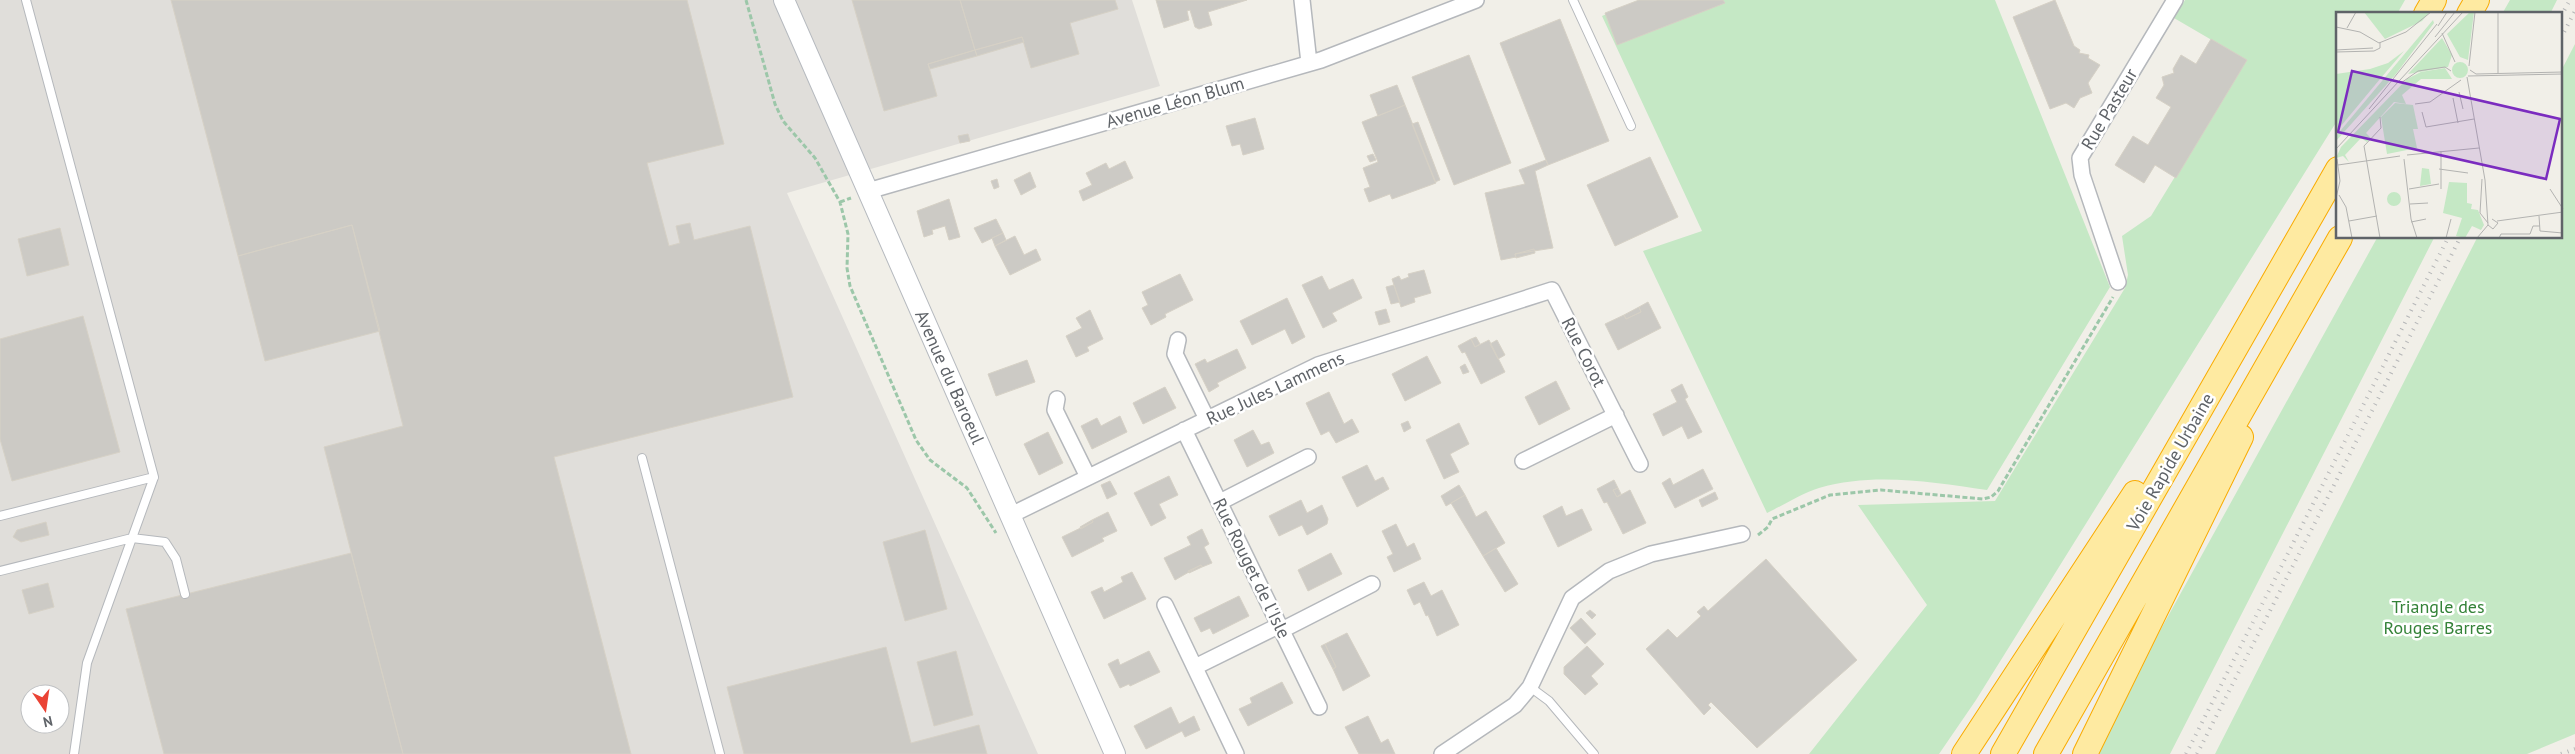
<svg xmlns="http://www.w3.org/2000/svg" width="2575" height="754" viewBox="0 0 2575 754" font-family="'PT Sans',sans-serif">
<style>
.industrial{fill:#e0deda;fill-rule:evenodd}
.green{fill:#c5e8c5}
.building{fill:#cccac5;stroke:#d6d1c6}
.lines{fill:none;stroke-linecap:round;stroke-linejoin:round}
.service-casing{stroke:#b5b8bc;stroke-width:10}
.minor-casing{stroke:#b5b8bc;stroke-width:18}
.secondary-casing{stroke:#b6babf;stroke-width:22}
.trunk-casing{stroke:#f9ab00;stroke-width:26}
.path{stroke:#9cc7a9;stroke-width:3;stroke-dasharray:5 2.5;stroke-linecap:butt}
.service{stroke:#fff;stroke-width:8}
.minor{stroke:#fff;stroke-width:15}
.secondary{stroke:#fff;stroke-width:20}
.trunk{stroke:#feeaa1;stroke-width:24}
.rail{stroke:#b6b7b8;stroke-width:4;stroke-dasharray:1 6;stroke-linecap:butt}
.labels{text-anchor:middle;dominant-baseline:central;stroke-width:5;stroke-linejoin:round;paint-order:stroke}
.street-label{font-size:18px;fill:#5f6368;stroke:#fff}
.park-label{font-size:18px;fill:#348238;stroke:#fff}
.inset-road{fill:none;stroke:#b3b3b1;stroke-width:1}
.view{fill:#7b2cbf;fill-opacity:0.15;stroke:#7b2cbf;stroke-width:2.5}
.inset-edge{fill:none;stroke:#5f6368;stroke-width:2.5}
</style>
<rect width="100%" height="100%" fill="#f1efe8"/>
<!-- industrial -->
<path class="industrial" d="M0,0H1132L1160,86L787,193L1038,754H0ZM30,694H60V724H30Z"/>
<!-- green -->
<path class="green" d="M1639,0H1995L2110,287L1987,490C1932,482 1874,472 1819,488C1802,493 1784,505 1767,513L1643,251L1702,231L1602,16Z
M2185,0H2405L2397,14H2338L2337,121L1976,700L1939,754H1809L1927,605L1858,505L1995,501L2125,288L2128,275L2122,236L2151,216L2246,60L2174,18Z
M2510,0H2557L2550,14H2502Z
M2575,44V734L2527,754H2215L2477,238H2561V71Z
M2377,238H2434L2170,754H2098L2161,629Z"/>
<!-- building -->
<path class="building" d="M171,0H687L724,144L647,163L669,246L680,243L676,226L690,223L694,240L750,226L793,397L554,457L631,754H403L324,447L403,426L352,225L238,256Z
M852,0H960L975,50L928,64L937,96L884,111Z
M960,0H1115L1118,9L1070,23L1079,54L1031,68L1022,37L975,50Z
M1156,0H1247L1208,12L1212,25L1199,29L1195,27L1190,10L1187,11L1189,20L1164,28Z
M1639,0H1723L1725,3L1617,45L1605,13Z
M2055,0L2074,46L2080,50L2079,53L2089,55L2088,58L2100,65L2088,83L2092,93L2080,98L2074,108L2066,103L2050,109L2013,17Z
M1560,19L1609,141L1548,165L1500,43Z
M1022,37L1024,42L977,56L975,50Z
M2211,39L2247,60L2176,178L2155,165L2144,183L2115,165L2133,136L2148,145L2171,107L2156,98L2164,85L2162,77L2174,73L2173,69L2181,55L2196,64Z
M975,50L977,56L930,69L928,64Z
M1469,55L1511,163L1454,185L1412,77Z
M1397,85L1405,105L1378,116L1370,95Z
M1405,105L1436,183L1392,199L1390,194L1369,202L1364,189L1370,187L1363,168L1378,162L1362,122Z
M1255,118L1264,149L1243,155L1240,144L1232,146L1226,126Z
M1418,122L1440,180L1435,182L1412,124Z
M968,134L970,141L960,143L958,136Z
M1373,154L1376,160L1370,162L1367,156Z
M1650,157L1678,217L1615,246L1587,185Z
M1546,160L1548,165L1535,171L1553,248L1515,254L1516,257L1501,260L1485,193L1525,184L1519,170Z
M1125,161L1133,178L1083,201L1079,191L1092,185L1086,173L1106,163L1109,169Z
M1030,172L1036,187L1021,195L1014,180Z
M997,179L999,187L994,189L991,181Z
M949,199L960,237L949,240L945,226L932,230L933,234L924,237L917,211Z
M996,219L1003,233L982,243L974,228Z
M352,225L380,331L265,361L238,256Z
M60,228L69,265L27,276L18,239Z
M1003,233L1006,240L995,246L992,238Z
M1015,236L1024,255L1036,249L1041,260L1010,275L995,246Z
M1534,249L1535,253L1516,258L1515,254Z
M1424,270L1431,293L1414,298L1415,302L1401,307L1392,279L1399,276L1401,280L1409,277L1408,274Z
M1180,274L1193,300L1165,314L1166,317L1151,325L1142,308L1148,305L1142,292Z
M1322,276L1329,290L1353,279L1362,298L1332,313L1337,321L1323,328L1302,285Z
M1394,285L1400,302L1391,304L1386,287Z
M1287,298L1305,337L1292,344L1285,329L1252,345L1240,321Z
M1648,302L1661,328L1618,350L1605,324L1624,315L1626,319L1641,312L1639,307Z
M1639,307L1641,312L1626,319L1624,315Z
M1386,309L1390,322L1379,325L1375,312Z
M1090,310L1103,339L1087,347L1089,351L1076,357L1066,336L1082,328L1076,318Z
M83,316L120,452L12,481L0,439V339Z
M1476,337L1480,344L1475,347L1471,339Z
M1471,339L1475,347L1489,340L1505,372L1481,384L1465,352L1462,353L1458,346Z
M1497,340L1505,355L1498,359L1490,344Z
M1237,349L1246,368L1217,383L1219,386L1209,392L1195,364L1205,359L1207,363Z
M1427,356L1441,383L1405,401L1392,374Z
M1027,360L1035,382L996,396L988,374Z
M1465,364L1469,372L1463,374L1460,367Z
M1556,381L1570,409L1539,425L1525,397Z
M1682,384L1688,397L1685,399L1702,432L1688,439L1682,426L1663,436L1653,414L1677,402L1671,390Z
M1165,387L1176,408L1143,424L1133,403Z
M1329,392L1344,424L1352,419L1359,432L1336,443L1329,431L1321,435L1306,403Z
M1120,416L1127,432L1092,449L1081,426L1097,418L1101,426Z
M1408,421L1411,428L1404,432L1401,424Z
M1459,423L1469,444L1450,454L1459,472L1444,479L1426,440Z
M1253,430L1261,445L1269,442L1274,453L1247,467L1234,440Z
M1048,432L1063,463L1039,475L1024,444Z
M1367,465L1375,481L1383,477L1389,489L1357,507L1342,477Z
M1703,469L1713,489L1675,508L1662,483L1670,478L1673,485Z
M1169,476L1178,495L1159,504L1166,518L1151,526L1134,493Z
M1614,480L1618,488L1613,490L1617,497L1630,490L1646,523L1623,534L1607,502L1604,503L1597,489Z
M1110,481L1117,494L1107,499L1101,485Z
M1459,485L1465,495L1446,506L1441,496Z
M1618,488L1621,494L1617,497L1613,490Z
M1715,492L1718,499L1702,507L1699,500Z
M1465,495L1476,517L1486,511L1505,543L1483,556L1451,503Z
M1301,500L1307,513L1322,505L1328,519L1327,524L1307,535L1302,525L1279,536L1269,516Z
M1562,506L1566,516L1582,509L1592,530L1558,547L1543,516Z
M1108,512L1117,531L1102,538L1104,541L1072,557L1062,537L1093,522L1092,520Z
M1092,520L1093,522L1081,529L1080,527Z
M46,522L49,535L21,542L13,537L17,530Z
M1396,524L1407,547L1414,543L1421,559L1394,572L1387,557L1393,554L1382,531Z
M1202,529L1209,544L1204,547L1212,563L1202,567L1201,565L1175,580L1164,558L1191,545L1187,537Z
M925,530L947,609L905,621L883,542Z
M1496,548L1518,584L1505,592L1483,556Z
M351,553L403,754H164L126,609Z
M1331,553L1342,574L1308,591L1298,570Z
M1766,559L1857,660L1757,748L1711,702L1708,705L1711,708L1704,715L1646,649L1668,629L1677,638L1701,616L1697,612L1704,606L1708,611Z
M1201,565L1202,567L1189,573L1188,571Z
M1132,572L1146,599L1104,619L1091,592L1102,587L1104,592L1123,582L1121,577Z
M1424,582L1431,596L1442,590L1459,625L1437,636L1428,615L1426,616L1420,602L1414,605L1407,590Z
M48,583L54,607L29,614L22,590Z
M1239,596L1249,616L1213,634L1210,628L1201,632L1194,618Z
M1590,610L1596,615L1592,619L1586,613Z
M1581,618L1596,634L1585,644L1570,628Z
M1347,633L1370,676L1343,691L1333,669L1336,667L1325,644Z
M1325,644L1336,667L1333,669L1321,646Z
M1587,646L1604,664L1591,676L1598,684L1585,695L1564,674V667Z
M886,647L911,743L979,725L987,754H744L727,687Z
M956,651L973,715L934,726L917,662Z
M1149,651L1160,672L1130,686L1129,684L1120,688L1108,664L1118,659L1120,665Z
M1282,682L1293,703L1248,726L1239,709L1252,703L1250,698Z
M1171,707L1179,724L1194,716L1200,730L1185,737L1182,731L1146,749L1134,726Z
M1368,716L1381,743L1388,739L1395,754H1359L1345,727Z"/>
<g class="lines">
<defs>
<path id="service" d="M26,0L154,477L87,663L74,754
M1573,0L1631,126
M642,458L720,754
M0,516L154,477
M0,571L132,538L165,542L176,559L185,594
M1530,687L1549,701L1594,754"/>
<path id="minor" d="M1302,0L1309,63
M868,191L1321,60L1476,0
M2118,282L2082,175L2080,158L2175,0
M1178,340L1175,354L1207,419
M1057,399L1055,410L1088,477
M1184,430L1319,707
M1523,461L1616,415
M1220,502L1308,457
M1011,515L1318,365L1552,290L1640,464
M1165,605L1236,754
M1282,630L1372,584
M1195,667L1280,625
M1442,754L1515,705L1530,687L1572,598L1609,571L1651,554L1742,534"/>
<path id="secondary" d="M784,0L1115,754"/>
<path id="trunk" d="M2426,14L2434,0
M2469,14L2477,0
M1964,754L2135,493
M2003,754L2338,169
M2046,754L2340,238
M2085,754L2241,437"/>
</defs>
<!-- service casing -->
<use href="#service" class="service-casing"/>
<!-- minor casing -->
<use href="#minor" class="minor-casing"/>
<!-- secondary casing -->
<use href="#secondary" class="secondary-casing"/>
<!-- trunk casing -->
<use href="#trunk" class="trunk-casing"/>
<!-- path -->
<path class="path" d="M746,0L775,104L783,121L815,158L840,202L848,234L847,268L850,286L916,440L930,460L967,488L996,533
M840,202L851,198
M1758,535L1768,527L1772,519L1830,495L1881,490L1983,499L1991,497L1998,491L2113,297"/>
<!-- service -->
<use href="#service" class="service"/>
<!-- minor -->
<use href="#minor" class="minor"/>
<!-- secondary -->
<use href="#secondary" class="secondary"/>
<!-- trunk -->
<use href="#trunk" class="trunk"/>
<!-- rail -->
<path class="rail" d="M2561,16L2570,0
M2561,38L2575,11
M2186,754L2448,238
M2197,754L2460,238
M2561,754L2575,749"/>
</g>
<g class="labels">
<!-- street labels -->
<g class="street-label">
<text transform="translate(1175 102) rotate(-16)">Avenue Léon Blum</text>
<text transform="translate(2109 109) rotate(-59)">Rue Pasteur</text>
<text transform="translate(1584 352) rotate(63)">Rue Corot</text>
<text transform="translate(950 377) rotate(66)">Avenue du Baroeul</text>
<text transform="translate(1275 388) rotate(-25)">Rue Jules Lammens</text>
<text transform="translate(2170 462) rotate(-60)">Voie Rapide Urbaine</text>
<text transform="translate(1252 568) rotate(64)">Rue Rouget de l'Isle</text>
</g>
<!-- park labels -->
<g class="park-label">
<text x="2438" y="606">Triangle des<tspan x="2438" dy="21">Rouges Barres</tspan></text>
</g>
</g>
<!-- overview -->
<g transform="translate(2336 12)">
<rect width="226" height="226" fill="#f1efe8"/>
<path d="M28,0H92L93,1L86,9L49,27ZM134,0H138L132,48L124,45L111,22ZM97,8L98,11L60,62L0,129V124ZM106,26L116,43L112,55L72,62ZM68,39L44,67L0,120V62L34,57L52,51ZM116 58a8 8 0 1 1 16 0a8 8 0 1 1-16 0ZM109,56L116,67H85L66,83L70,92L58,90L30,121L35,126L31,130L25,126L9,143L13,150L7,144L0,146L5,135L71,67L85,60ZM59,91L77,93L82,117H77L81,136L51,142L45,105ZM86,156L93,157L95,172L84,174ZM113,170L131,171V191L136,192L135,197L142,198L148,213L145,218L136,214L129,226L120,224L126,206L107,201ZM51 187a7 7 0 1 1 14 0a7 7 0 1 1-14 0Z" fill="#c5e8c5"/>
<path class="inset-road" d="M102,14L111,0M0,15L24,20L43,31L70,20L95,0M11,16L20,0M106,21L119,50M99,25L119,0M0,38L37,36M0,40L38,39L44,36V30M133,54L139,0M134,58L140,62L227,60M162,61V0M132,64L227,62M131,65L149,168L152,213L157,217M65,71L82,59L109,55L115,59M123,80L127,97M117,86L122,111M79,92L94,90L125,68M33,97L101,12M86,100L90,115L138,107M0,137L127,0M71,143L143,136M68,147L75,207L81,226M2,153L64,144M103,157L132,161M146,167L144,201L152,211M73,177L103,172M105,177V139M214,177L227,197M3,183L10,195L16,226M0,186L4,169L1,147M74,192L92,191M203,204L204,219L227,221M156,207L162,211L157,217M13,209L41,204M161,209L227,200M75,210L90,207M44,226L28,134L45,116L44,105M110,226L115,207M141,226L152,213M163,226L165,222H194L197,214H204"/>
<path class="view" d="M16,59L224,107L210,167L2,120Z"/>
<rect width="226" height="226" class="inset-edge"/>
</g>
<!-- north arrow -->
<g transform="translate(45 709) rotate(167)"><circle r="24" fill="#ffffff" stroke="#bfc1c3"/>
<path d="M0-4L9 19L0 12L-9 19Z" fill="#ea4335"/>
<text y="-8" font-size="14" font-weight="bold" text-anchor="middle" fill="#5f6368">N</text>
</g>
</svg>
